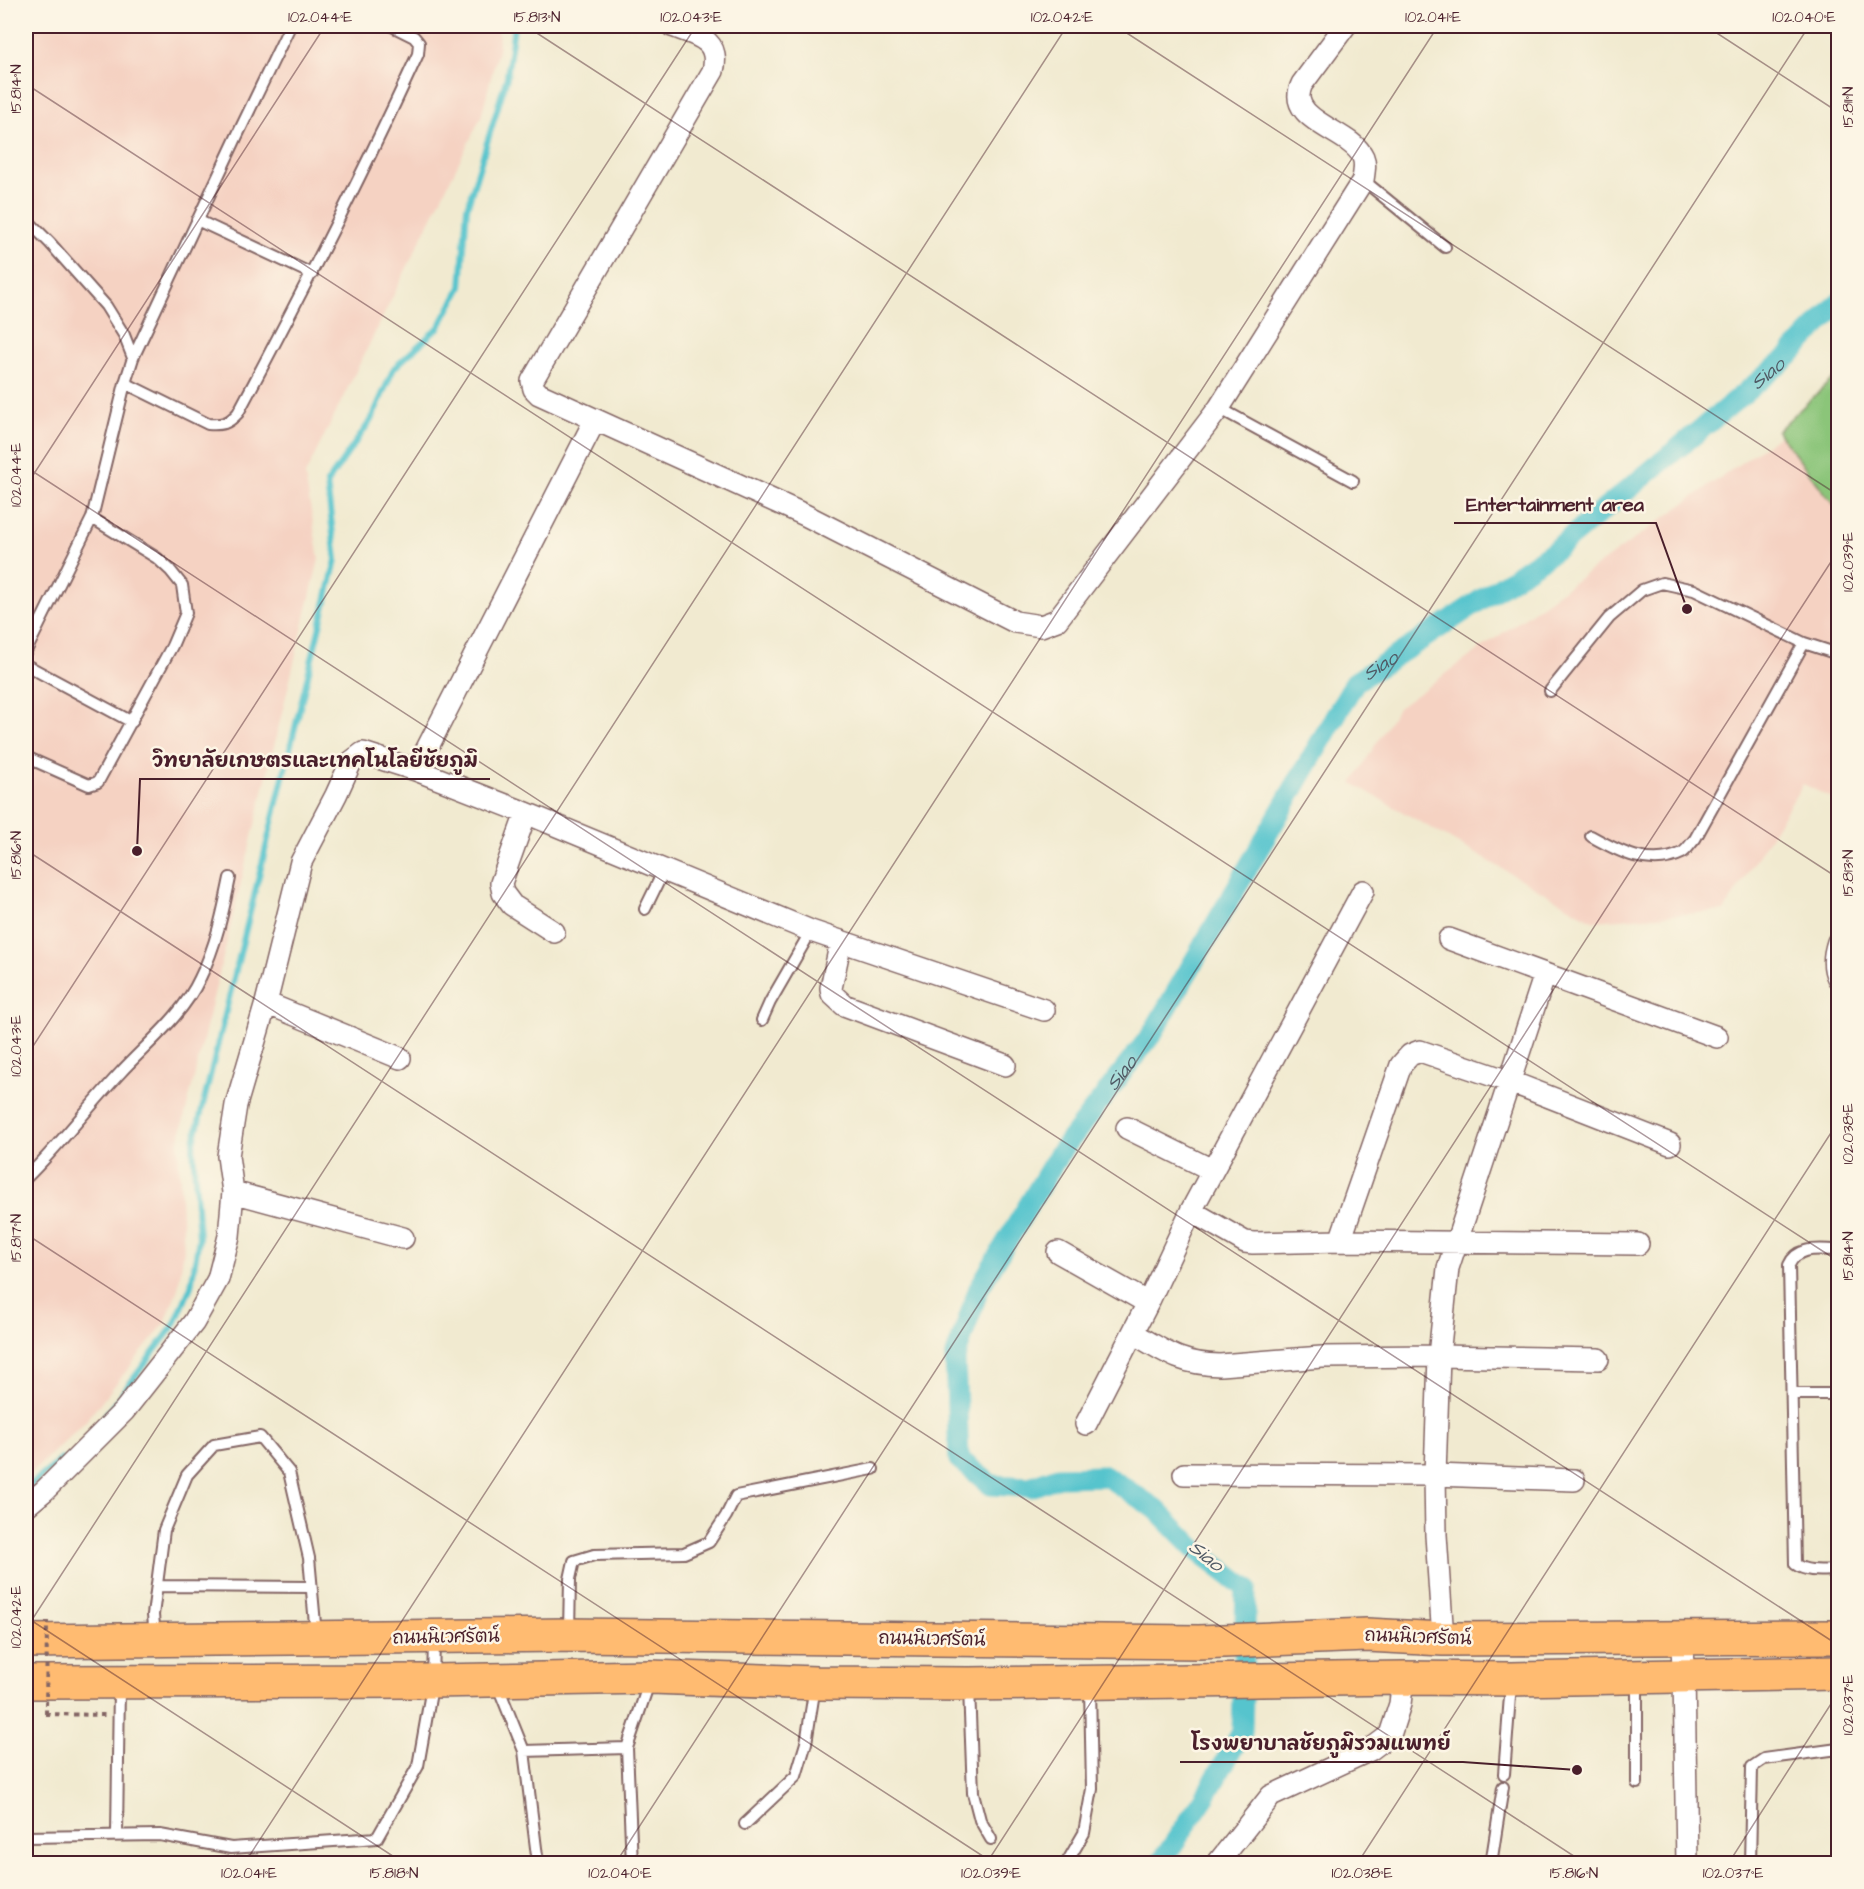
<svg xmlns="http://www.w3.org/2000/svg" width="1864" height="1889" viewBox="0 0 1864 1889" font-family="'Architects Daughter','Playpen Sans Thai',sans-serif">
<style>
.built{fill:#f5d2c2}
.green{fill:#8bc579;stroke:#6a7252;stroke-width:1.5}
.lines{fill:none;stroke-linecap:round;stroke-linejoin:round}
.stream{stroke:#57c4cd;stroke-width:6}
.canal{stroke:#57c4cd;stroke-width:21}
.service-casing{stroke:#846665;stroke-width:14}
.minor-casing{stroke:#846665;stroke-width:24}
.primary-casing{stroke:#846665;stroke-width:36}
.path{stroke:#846665;stroke-width:4;stroke-dasharray:4.5 4.5;stroke-linecap:butt}
.service{stroke:#fff;stroke-width:10}
.minor{stroke:#fff;stroke-width:21}
.primary{stroke:#ffbb71;stroke-width:33}
.path-bridge{stroke:#846665;stroke-width:4;stroke-dasharray:4.5 4.5;stroke-linecap:butt}
.ticks{fill:none;stroke:#4a1f2b;stroke-width:1.5;stroke-opacity:0.45}
.labels{text-anchor:middle;dominant-baseline:central;stroke-width:5;stroke-linejoin:round;paint-order:stroke}
.street-label{font-size:18px;fill:#4a1f2b;stroke:#fcf5e5}
.water-label{font-size:20px;font-style:italic;fill:#4f5964;stroke:#fcf5e5}
.leader{fill:none;stroke:#4a1f2b;stroke-width:2}
.callout-dot{fill:#4a1f2b;stroke:#fcf5e5;stroke-width:2}
.callout-label{font-size:20px;text-anchor:middle;font-weight:bold;fill:#4a1f2b;stroke:#fcf5e5;stroke-width:5;stroke-linejoin:round;paint-order:stroke}
.neatline{fill:none;stroke:#4a1f2b;stroke-width:2}
.ticks-label{font-size:15px;text-anchor:middle;fill:#4a1f2b}
</style>
<rect width="100%" height="100%" fill="#fcf5e5"/>
<filter id="ink" filterUnits="userSpaceOnUse"><feTurbulence type="fractalNoise" baseFrequency=".0167" numOctaves="2"/><feDisplacementMap in="SourceGraphic" scale="12" xChannelSelector="R" yChannelSelector="G"/><feConvolveMatrix kernelMatrix="1 2 1 2 8 2 1 2 1" color-interpolation-filters="sRGB"/></filter>
<filter id="wash" filterUnits="userSpaceOnUse"><feTurbulence type="fractalNoise" baseFrequency=".008" numOctaves="4" result="noise"/><feDisplacementMap in="SourceGraphic" scale="24" xChannelSelector="R" yChannelSelector="G"/><feGaussianBlur stdDeviation="1.35" result="paint"/><feColorMatrix in="noise" values="0 0 0 0 0 0 0 0 0 0 0 0 0 0 0 0 0 1.4 0 .05"/><feComposite in="paint" operator="in"/></filter>
<g filter="url(#wash)">
<rect width="100%" height="100%" fill="#f1ead0"/>
<!-- built -->
<path class="built" d="M26,26H498L499,46L481,117L305,475L319,559L178,1144L184,1250L178,1288L165,1323L85,1422L26,1477Z
M1780,435L1838,510V801L1803,784L1724,911L1594,921L1352,783L1398,708Z"/>
<!-- green -->
<path class="green" d="M1838,374V510L1777,431Z"/>
<g class="lines">
<!-- stream -->
<path class="stream" d="M105,1416L175,1324L191,1286L199,1238L193,1146L336,560L327,483L371,420L394,368L439,327L461,287L467,208L507,77L514,26
M26,1489L62,1459"/>
<!-- canal -->
<path class="canal" id="s1" d="M1160,1864L1205,1797L1242,1732L1246,1588L1195,1549L1156,1509L1106,1476L1058,1477L1030,1487L991,1485L959,1459L955,1358L979,1288L1059,1154L1152,1034L1355,682L1421,640L1555,550L1788,357L1838,303"/>
</g>
</g>
<g filter="url(#ink)">
<g class="lines">
<defs>
<path id="service" d="M1363,180L1445,247
M26,219L50,243L106,306L124,335L133,358
M197,220L312,274
M125,383L208,424C222,425 228,424 238,413C301,295 362,176 418,54L419,43L414,37L392,26
M1219,408L1353,481
M26,651L92,518L125,383L133,358L237,136L290,26
M26,665L132,722
M1550,691L1609,618L1642,590L1662,583L1694,590L1804,643L1838,654
M26,757L89,785L98,782L172,646L186,613L182,585L170,570L157,558L92,518
M1591,836C1618,851 1650,869 1682,853C1687,850 1691,843 1695,839L1804,643
M645,909L664,870
M762,1020L770,1002L811,931
M26,1178C60,1145 88,1107 121,1072C148,1043 183,1015 200,978C216,946 223,912 230,878
M1838,1250C1820,1250 1798,1245 1789,1265L1795,1564C1807,1573 1824,1570 1838,1570
M1792,1394H1838
M157,1586L311,1587
M569,1632L570,1579L574,1561L594,1555L684,1553L709,1542L726,1516L736,1496L873,1469
M155,1636L153,1615L164,1530L187,1475L214,1445L260,1437L289,1472L309,1558L316,1635
M497,1684L524,1751L538,1864
M969,1688L973,1793L980,1820L991,1839
M524,1751L627,1748
M1504,1774L1511,1683
M1637,1783V1680
M745,1824L796,1776L806,1743L815,1686
M117,1835L119,1686
M26,1837L160,1835L231,1848L377,1838L418,1766L433,1681L434,1641
M632,1864L627,1748L650,1680
M1066,1864L1084,1833L1092,1789L1090,1687
M1491,1864L1503,1787
M1750,1864L1752,1767L1764,1759L1838,1749"/>
<path id="minor" d="M672,26C696,35 721,39 713,71L532,381L534,389L539,394L805,515L1015,622L1041,626L1057,620L1219,408L1363,180C1364,172 1366,164 1363,157C1351,130 1284,121 1302,84L1345,26
M416,770L595,420
M526,813L501,883L503,893L512,905L554,932
M1449,939L1717,1037
M841,941L831,988L832,994L844,1005L1005,1065
M1838,942C1834,954 1832,966 1838,978
M266,1003L400,1058
M1127,1128L1212,1170
M233,1192L403,1238
M1191,1211L1245,1242L1253,1243L1340,1241L1638,1244
M1340,1241L1401,1065L1410,1055L1420,1051L1511,1082L1670,1144
M1058,1252L1148,1303
M1133,1333C1165,1352 1180,1364 1220,1365L1322,1357L1439,1356L1598,1359
M1086,1424L1148,1303L1191,1211L1363,891
M1184,1474L1435,1475L1574,1480
M26,1506L44,1491L124,1411L194,1322L218,1279L229,1236L233,1192L228,1156L236,1105L266,1003L301,862L336,795L351,762L363,753L416,770L526,813L811,931L1044,1010
M1443,1639L1436,1535L1435,1475L1439,1356L1448,1268L1545,974
M1681,1639L1684,1675L1687,1864
M1217,1864L1271,1796L1370,1750L1390,1735L1400,1704L1403,1678"/>
<path id="primary" d="M26,1641L568,1635L1199,1642L1367,1635L1443,1639L1838,1637
M26,1682L433,1681L651,1677L816,1683L969,1684L1403,1678L1512,1679L1838,1673"/>
</defs>
<!-- service casing -->
<use href="#service" class="service-casing"/>
<!-- minor casing -->
<use href="#minor" class="minor-casing"/>
<!-- primary casing -->
<use href="#primary" class="primary-casing"/>
<!-- path -->
<path class="path" d="M46,1714L105,1715"/>
<!-- service -->
<use href="#service" class="service"/>
<!-- minor -->
<use href="#minor" class="minor"/>
<!-- primary -->
<use href="#primary" class="primary"/>
<!-- path-bridge -->
<path class="path-bridge" d="M46,1714L47,1621"/>
</g>
</g>
<!-- ticks -->
<path class="ticks" d="M526,26L1838,878M1116,26L1838,495M1706,26L1838,112M26,84L1838,1261M26,467L1838,1645M26,486L325,26M26,850L1586,1864M26,1057L696,26M26,1234L995,1864M26,1617L405,1864M26,1629L1067,26M244,1864L1438,26M615,1864L1809,26M986,1864L1838,551M1357,1864L1838,1122M1728,1864L1838,1693"/>
<g class="labels">
<!-- street labels -->
<g class="street-label">
<text transform="translate(446 1637) rotate(-1)">ถนนนิเวศรัตน์</text>
<text transform="translate(1418 1637) rotate(2)">ถนนนิเวศรัตน์</text>
<text transform="translate(932 1639) rotate(1)">ถนนนิเวศรัตน์</text>
</g>
<!-- water labels -->
<g class="water-label">
<text stroke="none"><textPath href="#s1" startOffset="2043">Siao</textPath></text>
<text stroke="none"><textPath href="#s1" startOffset="1557">Siao</textPath></text>
<text stroke="none"><textPath href="#s1" startOffset="1071">Siao</textPath></text>
<text transform="translate(1206 1556) rotate(39)">Siao</text>
</g>
</g>
<!-- callouts -->
<path class="leader" d="M1687 609L1656 523H1454M137 851L140 779H490M1577 1770L1463 1762H1180"/>
<g class="callout-dot">
<circle cx="1687" cy="609" r="6"/>
<circle cx="137" cy="851" r="6"/>
<circle cx="1577" cy="1770" r="6"/>
</g>
<g class="callout-label">
<text x="1555" y="511">Entertainment area</text>
<text x="315" y="767">วิทยาลัยเกษตรและเทคโนโลยีชัยภูมิ</text>
<text x="1321" y="1750">โรงพยาบาลชัยภูมิรวมแพทย์</text>
</g>
<!-- margin -->
<rect width="1864" height="1889" fill="none" stroke="#fcf5e5" stroke-width="66"/>
<rect x="33" y="33" width="1798" height="1823" class="neatline"/>
<g class="ticks-label">
<text x="320" y="22">102.044°E</text>
<text x="537" y="22">15.813°N</text>
<text x="691" y="22">102.043°E</text>
<text x="1062" y="22">102.042°E</text>
<text x="1433" y="22">102.041°E</text>
<text x="1804" y="22">102.040°E</text>
<text transform="translate(16 89) rotate(-90)" y="5">15.814°N</text>
<text transform="translate(1848 107) rotate(-90)" y="5">15.811°N</text>
<text transform="translate(16 475) rotate(-90)" y="5">102.044°E</text>
<text transform="translate(1848 562) rotate(-90)" y="5">102.039°E</text>
<text transform="translate(16 855) rotate(-90)" y="5">15.816°N</text>
<text transform="translate(1848 873) rotate(-90)" y="5">15.813°N</text>
<text transform="translate(16 1046) rotate(-90)" y="5">102.043°E</text>
<text transform="translate(1848 1134) rotate(-90)" y="5">102.038°E</text>
<text transform="translate(16 1238) rotate(-90)" y="5">15.817°N</text>
<text transform="translate(1848 1256) rotate(-90)" y="5">15.814°N</text>
<text transform="translate(16 1617) rotate(-90)" y="5">102.042°E</text>
<text transform="translate(1848 1705) rotate(-90)" y="5">102.037°E</text>
<text x="249" y="1878">102.041°E</text>
<text x="394" y="1878">15.818°N</text>
<text x="620" y="1878">102.040°E</text>
<text x="991" y="1878">102.039°E</text>
<text x="1362" y="1878">102.038°E</text>
<text x="1574" y="1878">15.816°N</text>
<text x="1733" y="1878">102.037°E</text>
</g>
</svg>
